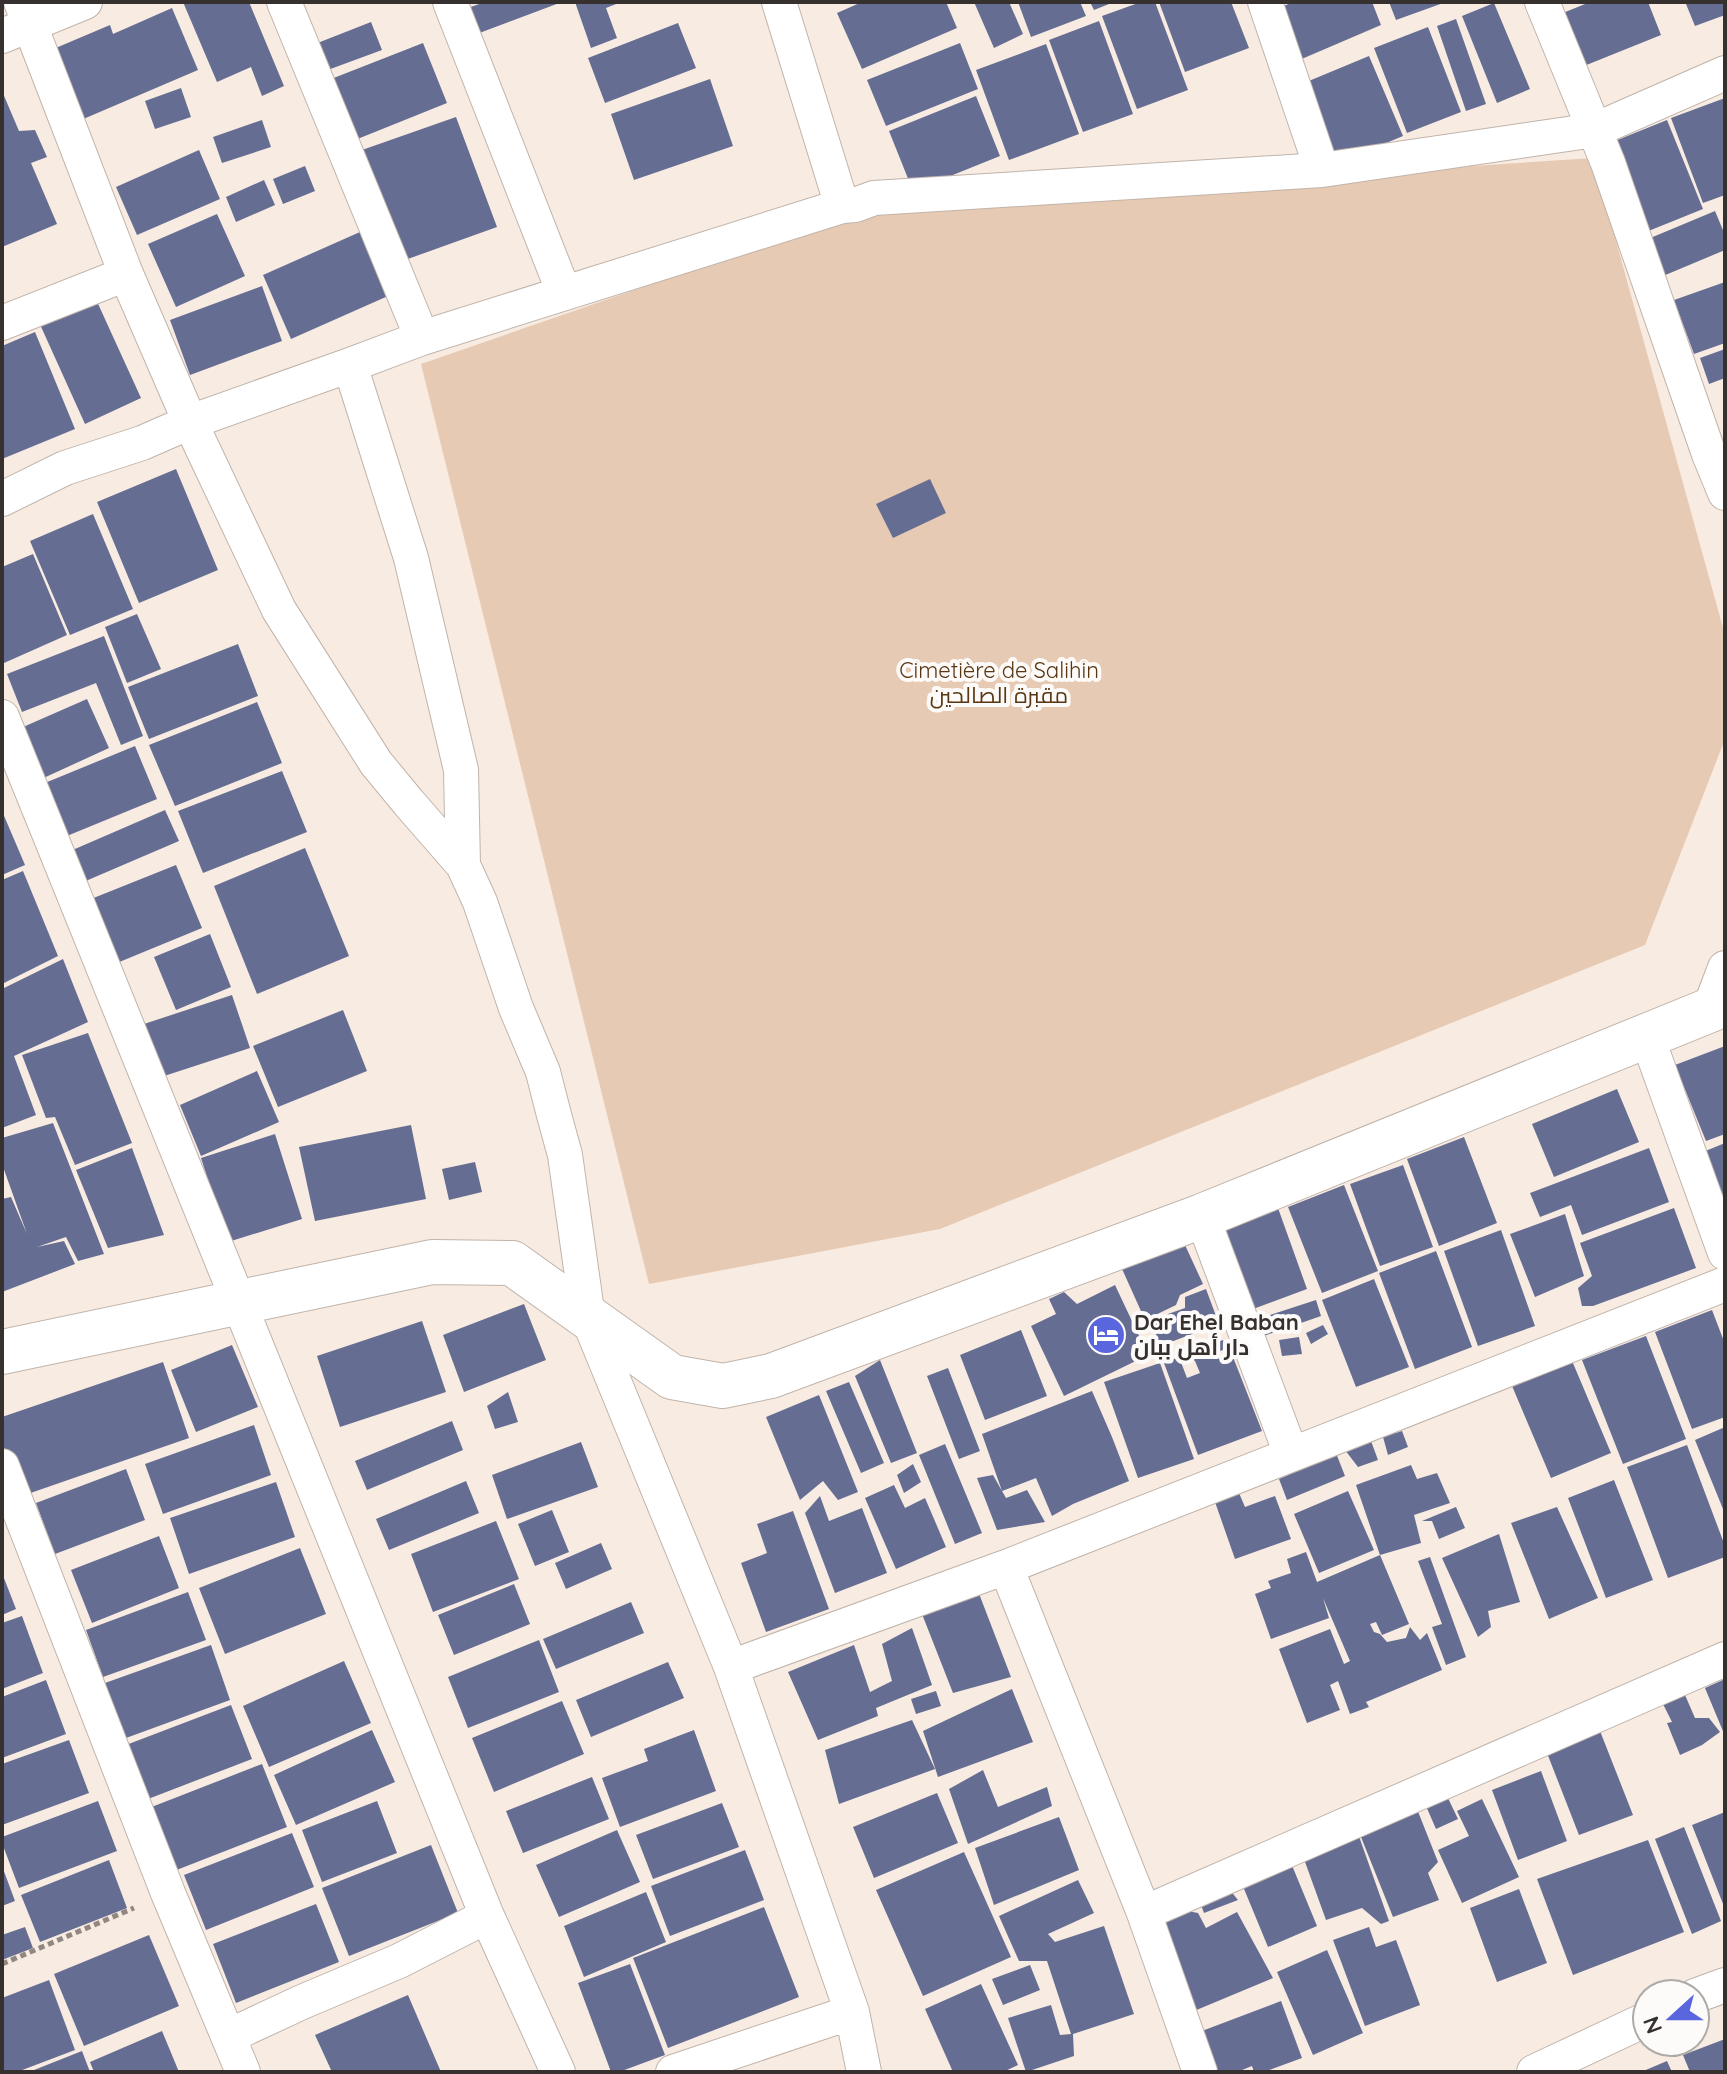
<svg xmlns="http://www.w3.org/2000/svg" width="1727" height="2074" viewBox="0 0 1727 2074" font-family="Quicksand,Cairo,sans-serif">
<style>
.green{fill:#e7cab3}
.building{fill:#656d93}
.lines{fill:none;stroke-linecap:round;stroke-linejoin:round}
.street-casing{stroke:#c0b4ab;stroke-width:36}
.secondary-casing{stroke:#c0b4ab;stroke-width:46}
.path{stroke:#908781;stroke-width:5;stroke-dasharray:6 4;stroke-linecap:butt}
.street{stroke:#fff;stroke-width:34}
.secondary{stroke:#fff;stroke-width:44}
.labels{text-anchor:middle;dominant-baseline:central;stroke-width:8;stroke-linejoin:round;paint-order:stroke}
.park-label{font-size:22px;fill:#5a3613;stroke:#fdfbf9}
.poi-label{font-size:22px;font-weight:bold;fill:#36312e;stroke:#fdfbf9;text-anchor:start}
</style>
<rect width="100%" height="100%" fill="#f8ebe1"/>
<!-- green -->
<path class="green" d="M1593,158L1725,635V739L1645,945L940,1229L649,1284L421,364L880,205Z"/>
<!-- building -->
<path class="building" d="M183,2H249L284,86L262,96L251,67L217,82Z
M485,2H562L474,35L465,9Z
M575,2H621L606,8L617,38L591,48Z
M862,2H946L957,28L862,69L837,13Z
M974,2H1009L1023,34L994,48Z
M1018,2H1080L1086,16L1031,37Z
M1090,2H1114L1094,10Z
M1141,2H1155L1188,90L1137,109L1102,16Z
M1159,2H1231L1249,48L1185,72Z
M1293,2H1372L1381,25L1297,61L1275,10Z
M1389,2H1446L1396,20Z
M1590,2H1648L1661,35L1574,70L1553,17Z
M1690,2H1725V15L1695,26L1686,4Z
M1494,3L1530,89L1497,103L1462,16Z
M172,8L198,70L81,120L51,50L110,25L113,34Z
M1456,19L1486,104L1466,111L1437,26Z
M1099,21L1133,114L1083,132L1049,40Z
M371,22L382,50L325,71L315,44Z
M678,23L696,68L605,103L588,58Z
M1428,27L1461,112L1407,133L1374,48Z
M423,43L447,103L350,142L326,81Z
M960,43L978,89L886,126L867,80Z
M1046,44L1079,134L1009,160L976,70Z
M1369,56L1403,136L1338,163L1304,83Z
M710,79L733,146L634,180L611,114Z
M181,88L191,117L155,129L145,101Z
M2,91L19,131L35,130L47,157L31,163L57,224L2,247Z
M976,96L1000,156L913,191L889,131Z
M1725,98V195L1703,203L1671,118Z
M456,117L497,227L405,260L362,150Z
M262,120L271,147L222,163L213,137Z
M1667,120L1703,209L1646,232L1610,143Z
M199,150L220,199L137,235L116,187Z
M305,166L315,191L283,204L273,179Z
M264,180L275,205L236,222L226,197Z
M1715,211L1725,235V250L1663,276L1648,239Z
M217,214L245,276L176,307L148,244Z
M360,232L388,296L291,339L263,275Z
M1725,282V343L1694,354L1674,300Z
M262,286L282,341L190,375L170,320Z
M94,295L141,398L85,424L38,320Z
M35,332L75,429L2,459V346Z
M1725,349V378L1709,384L1700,358Z
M176,469L218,570L139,603L97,502Z
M930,479L946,513L893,538L876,504Z
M93,514L133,609L70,635L30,541Z
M33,554L67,635L4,663L2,659V567Z
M137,614L161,669L127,683L105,627Z
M104,636L143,736L121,745L96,683L22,712L7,674Z
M238,644L258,696L149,739L128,687Z
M87,699L109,748L37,781L14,731Z
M257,702L282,763L175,806L149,745Z
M135,746L157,799L62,838L40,785Z
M282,771L307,832L203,873L178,811Z
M165,810L179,841L81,883L68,852Z
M2,811L25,865L2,875Z
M305,848L349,956L257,994L214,886Z
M176,865L202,928L112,965L86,901Z
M23,871L58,956L2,984V880Z
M210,934L231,987L176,1010L154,957Z
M63,959L88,1022L14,1056L36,1115L2,1128V989Z
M232,995L250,1048L158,1078L141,1025Z
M343,1010L367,1071L278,1107L253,1046Z
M88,1033L132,1143L75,1165L55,1117L46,1118L22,1055Z
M1725,1046V1134L1706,1141L1675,1065Z
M257,1071L279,1122L201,1156L180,1105Z
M1617,1089L1639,1142L1554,1177L1532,1124Z
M53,1123L104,1254L78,1261L66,1237L37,1247L64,1241L75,1264L2,1292V1236L4,1235L2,1230V1199L11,1197L27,1234L2,1164V1138Z
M411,1125L426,1199L315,1221L299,1147Z
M275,1134L302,1219L228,1242L201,1158Z
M1464,1137L1497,1223L1439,1246L1407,1159Z
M1725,1143V1207L1703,1152Z
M132,1148L164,1235L108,1248L76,1170Z
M1649,1148L1669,1202L1582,1235L1571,1205L1540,1217L1530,1193Z
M475,1162L482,1192L449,1200L442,1169Z
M1403,1165L1433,1247L1380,1266L1350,1184Z
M1344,1185L1378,1271L1322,1293L1288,1207Z
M1278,1208L1307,1289L1245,1312L1215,1232Z
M1674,1208L1696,1268L1593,1306H1582L1578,1288L1592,1276L1580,1243Z
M1565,1214L1584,1276L1535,1297L1510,1234Z
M1501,1230L1535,1326L1478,1346L1444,1251Z
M1179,1232L1203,1284L1180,1295L1176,1305L1145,1320L1118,1260Z
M1436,1251L1472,1347L1415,1369L1379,1273Z
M1374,1279L1409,1367L1356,1387L1322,1300Z
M1115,1285L1148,1355L1064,1396L1031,1326L1056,1314L1049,1299L1064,1292L1077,1304Z
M1206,1289L1219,1324L1160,1346L1151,1320L1185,1308V1297Z
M1316,1300L1321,1316L1258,1338L1252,1321Z
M524,1304L546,1360L464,1392L443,1335Z
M1712,1310L1725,1344V1417L1692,1429L1655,1332Z
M422,1321L446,1392L340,1427L317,1356Z
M1323,1325L1328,1334L1311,1344L1306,1333Z
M1021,1330L1047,1396L985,1420L960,1355Z
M1646,1336L1686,1439L1623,1464L1582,1360Z
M1299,1337L1302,1354L1282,1356L1279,1340Z
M1223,1340L1226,1349L1217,1352L1220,1362L1233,1357L1262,1431L1198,1455L1164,1363L1179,1357L1187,1378L1200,1373L1195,1361L1184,1354Z
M232,1345L258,1407L196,1432L171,1370Z
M1567,1349L1611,1453L1551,1478L1507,1374Z
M880,1360L917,1453L891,1463L855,1376Z
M163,1362L189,1438L19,1497L2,1449V1417Z
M1160,1363L1194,1459L1138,1478L1104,1382Z
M948,1368L980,1451L959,1459L927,1376Z
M849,1382L884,1463L861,1473L826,1391Z
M1092,1391L1112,1437L1129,1481L1073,1504L1052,1516L1036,1478L1002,1491L1006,1498L1027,1490L1045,1522L997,1530L977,1478L993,1475L1002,1491L982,1434Z
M508,1392L518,1422L495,1429L487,1406Z
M819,1395L858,1492L838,1500L823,1481L800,1500L766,1417Z
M452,1421L463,1450L367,1490L355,1461Z
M254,1425L271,1475L163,1514L145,1464Z
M1725,1427V1514L1695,1440Z
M1402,1431L1408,1447L1388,1455L1383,1437Z
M1371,1441L1378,1460L1358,1467L1345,1450Z
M581,1442L598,1487L507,1519L492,1475Z
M945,1444L982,1533L955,1544L919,1455Z
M1687,1445L1725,1546V1557L1668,1578L1627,1467Z
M1336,1453L1345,1476L1287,1500L1279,1479Z
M913,1464L921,1482L904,1493L897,1475Z
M1411,1465L1417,1479L1437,1473L1450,1503L1414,1515L1421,1543L1380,1555L1409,1624L1382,1635L1376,1622L1370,1624L1374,1632L1380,1634L1387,1642L1406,1638L1410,1627L1420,1640L1427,1633L1442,1670L1366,1702L1369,1707L1350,1714L1338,1681L1330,1685L1340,1710L1307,1723L1279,1649L1330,1629L1344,1664L1350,1661L1323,1598L1329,1618L1271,1639L1255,1594L1271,1588L1268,1581L1291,1573L1287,1559L1306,1552L1317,1582L1380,1555L1356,1485Z
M126,1469L145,1520L55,1554L36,1503Z
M1614,1480L1653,1580L1606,1598L1568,1498Z
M466,1481L479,1513L389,1550L376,1519Z
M276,1482L295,1537L189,1574L170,1518Z
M894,1485L905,1508L925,1498L946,1547L896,1569L865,1498Z
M1348,1491L1374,1550L1319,1573L1294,1514Z
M1239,1493L1245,1507L1275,1496L1291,1539L1235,1559L1215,1502Z
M820,1496L829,1521L862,1508L887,1573L835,1593L805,1513Z
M1456,1507L1465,1528L1439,1539L1432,1521H1422Z
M1557,1507L1598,1598L1549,1619L1511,1523Z
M552,1510L569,1552L535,1566L518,1524Z
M793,1511L829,1609L766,1632L741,1563L767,1553L757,1524Z
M496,1521L519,1579L433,1612L411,1554Z
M1499,1534L1520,1602L1488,1611L1491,1627L1478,1637L1442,1558Z
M159,1536L179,1588L92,1623L71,1570Z
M601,1543L612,1569L566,1589L555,1563Z
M300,1548L326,1614L225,1654L199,1588Z
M1430,1557L1466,1657L1446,1665L1432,1627L1442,1624L1418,1561Z
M2,1573L16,1609L2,1615Z
M514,1584L530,1624L454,1655L438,1615Z
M978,1591L1011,1677L953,1693L922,1614Z
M188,1592L206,1640L103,1677L86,1630Z
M631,1602L644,1633L556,1669L543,1639Z
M22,1616L43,1673L2,1689V1623Z
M912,1628L932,1685L876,1708L878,1716L818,1740L788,1672L854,1645L870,1692L892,1681L882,1644Z
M539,1640L559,1692L468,1728L448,1677Z
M211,1645L230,1700L126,1738L105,1683Z
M344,1661L371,1723L269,1767L243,1706Z
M668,1662L684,1698L591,1737L576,1700Z
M1725,1679V1736L1705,1688Z
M46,1680L66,1734L2,1758V1697Z
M1012,1689L1033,1742L938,1777L923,1731Z
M936,1691L941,1706L916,1714L911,1699Z
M1685,1695L1695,1718H1709L1720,1732L1702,1745L1680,1755L1667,1723L1672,1722L1663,1704Z
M562,1701L584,1754L494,1792L472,1738Z
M231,1705L252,1759L148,1799L126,1745Z
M912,1720L935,1769L839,1804L825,1750Z
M372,1730L395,1782L296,1825L274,1775Z
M694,1730L716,1791L620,1827L602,1778L648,1761L644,1749Z
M1600,1731L1633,1815L1579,1835L1547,1753Z
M69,1740L89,1793L2,1825V1764Z
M262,1764L287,1827L174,1871L149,1808Z
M983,1770L998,1807L1047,1787L1052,1806L968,1844L949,1789Z
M1541,1771L1567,1841L1518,1860L1492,1790Z
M592,1777L609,1819L523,1853L506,1811Z
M937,1793L958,1843L874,1878L853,1827Z
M1447,1796L1458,1819L1436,1829L1426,1806Z
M1482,1799L1519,1877L1462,1903L1438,1850L1469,1836L1457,1811Z
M98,1801L117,1851L19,1888L2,1843V1837Z
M377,1801L397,1853L322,1882L302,1830Z
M722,1803L739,1847L653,1879L636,1835Z
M1415,1804L1438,1862L1428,1873L1439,1900L1393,1917L1357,1827Z
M1725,1812V1909L1692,1825Z
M1059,1817L1079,1870L994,1905L975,1848Z
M1684,1827L1721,1921L1692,1934L1655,1839Z
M1356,1828L1389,1921L1381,1924L1362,1908L1326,1920L1300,1848Z
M617,1830L640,1882L559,1917L536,1865Z
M292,1833L314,1887L206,1930L184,1875Z
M1648,1840L1684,1932L1573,1975L1537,1879Z
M431,1845L458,1913L349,1956L322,1888Z
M745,1850L764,1900L670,1936L651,1886Z
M964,1852L1011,1957L923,1996L876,1890Z
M109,1860L127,1908L40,1942L21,1895Z
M1291,1863L1317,1926L1268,1947L1242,1884Z
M2,1866L15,1901L2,1906Z
M1078,1880L1094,1913L1048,1934L1055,1942L1104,1926L1134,2014L1073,2034L1074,2056L1026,2072L1008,2018L1051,2005L1060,2035L1071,2034L1047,1961H1019L999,1916Z
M1225,1884L1238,1900L1204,1913L1197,1894Z
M1519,1889L1547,1963L1497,1982L1470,1908Z
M646,1892L666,1942L584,1977L564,1926Z
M316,1904L339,1962L236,2003L213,1944Z
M764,1907L799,1997L668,2048L633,1958Z
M1182,1910L1198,1913L1206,1928L1237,1912L1273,1978L1194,2011L1153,1920Z
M25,1927L33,1948L2,1960V1935Z
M1369,1927L1376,1947L1396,1940L1420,2005L1365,2026L1333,1940Z
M149,1935L179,2006L84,2046L54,1974Z
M1327,1950L1363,2033L1313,2055L1277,1972Z
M630,1964L665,2055L619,2072H611L578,1983Z
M1030,1965L1040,1990L1003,2005L992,1979Z
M49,1980L75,2050L17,2072H2V1998Z
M981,1984L1018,2065L1003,2072H953L925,2009Z
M408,1995L441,2072H332L315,2035Z
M1281,2001L1302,2058L1264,2072H1254L1252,2066L1237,2072H1209L1194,2034Z
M162,2031L179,2072H94L90,2062Z
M1725,2039V2072H1690L1683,2055Z
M82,2051L90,2072H29Z
M1667,2061L1672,2072H1641Z"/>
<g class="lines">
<defs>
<path id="street" d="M21,2L126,274L190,422L279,610L376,763L409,803L463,865
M284,2L422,338
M450,2L564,293
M779,2L842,206L855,205L874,198L1322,170L1595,130L1725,73
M1265,2L1322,170
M1542,2L1608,163L1709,454L1725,493
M2,36L85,2
M2,323L126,274
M350,365L411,558L461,770L463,865L480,902L516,1008L543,1072L554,1115L565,1155L588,1318L731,1667L852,2012L864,2072
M2,499L65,468L142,443L190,422L350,365L422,338L842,206
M2,717L487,1916L558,2072
M1709,1010L1725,968
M1646,1034L1725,1253
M1202,1216L1291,1454
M2,1466L168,1893L243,2072
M1006,1567L1144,1913L1200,2072
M731,1667L1006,1567L1725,1284
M1144,1913L1725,1659
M1695,1996L1725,1985
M229,2036L302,2002L399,1961L487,1916
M673,2072L852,2012
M1534,2072L1647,2019"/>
<path id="secondary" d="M2,1352L432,1262L512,1263L672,1377L723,1386L771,1376L1202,1216L1725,1004"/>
</defs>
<!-- street casing -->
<use href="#street" class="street-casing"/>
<!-- secondary casing -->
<use href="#secondary" class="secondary-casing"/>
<!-- path -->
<path class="path" d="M2,1964L134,1908"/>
<!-- street -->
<use href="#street" class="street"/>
<!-- secondary -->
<use href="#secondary" class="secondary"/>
</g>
<!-- icons -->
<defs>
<symbol id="hotel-disc" viewBox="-11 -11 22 22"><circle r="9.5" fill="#5966dd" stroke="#fdfbf9"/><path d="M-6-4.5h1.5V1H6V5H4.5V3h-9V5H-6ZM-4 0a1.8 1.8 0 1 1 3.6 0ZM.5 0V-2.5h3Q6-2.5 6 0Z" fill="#fff"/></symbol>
</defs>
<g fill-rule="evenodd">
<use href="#hotel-disc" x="1084" y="1313" width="44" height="44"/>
</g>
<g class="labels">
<!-- park labels -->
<g class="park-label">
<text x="999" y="670">Cimetière de Salihin<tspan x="999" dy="25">مقبرة الصالحين</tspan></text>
</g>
<!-- poi labels -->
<g class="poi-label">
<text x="1134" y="1322">Dar Ehel Baban<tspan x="1134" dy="25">دار أهل ببان</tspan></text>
</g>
</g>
<!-- border -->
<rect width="1727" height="2074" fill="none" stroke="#36312e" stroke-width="8"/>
<!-- north arrow -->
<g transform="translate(1671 2018) rotate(249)"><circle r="38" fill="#fdfbf9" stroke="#adaaa8" stroke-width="2"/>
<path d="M0-6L14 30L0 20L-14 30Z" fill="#5966dd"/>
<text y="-12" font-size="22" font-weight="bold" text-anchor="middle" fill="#36312e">N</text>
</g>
</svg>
